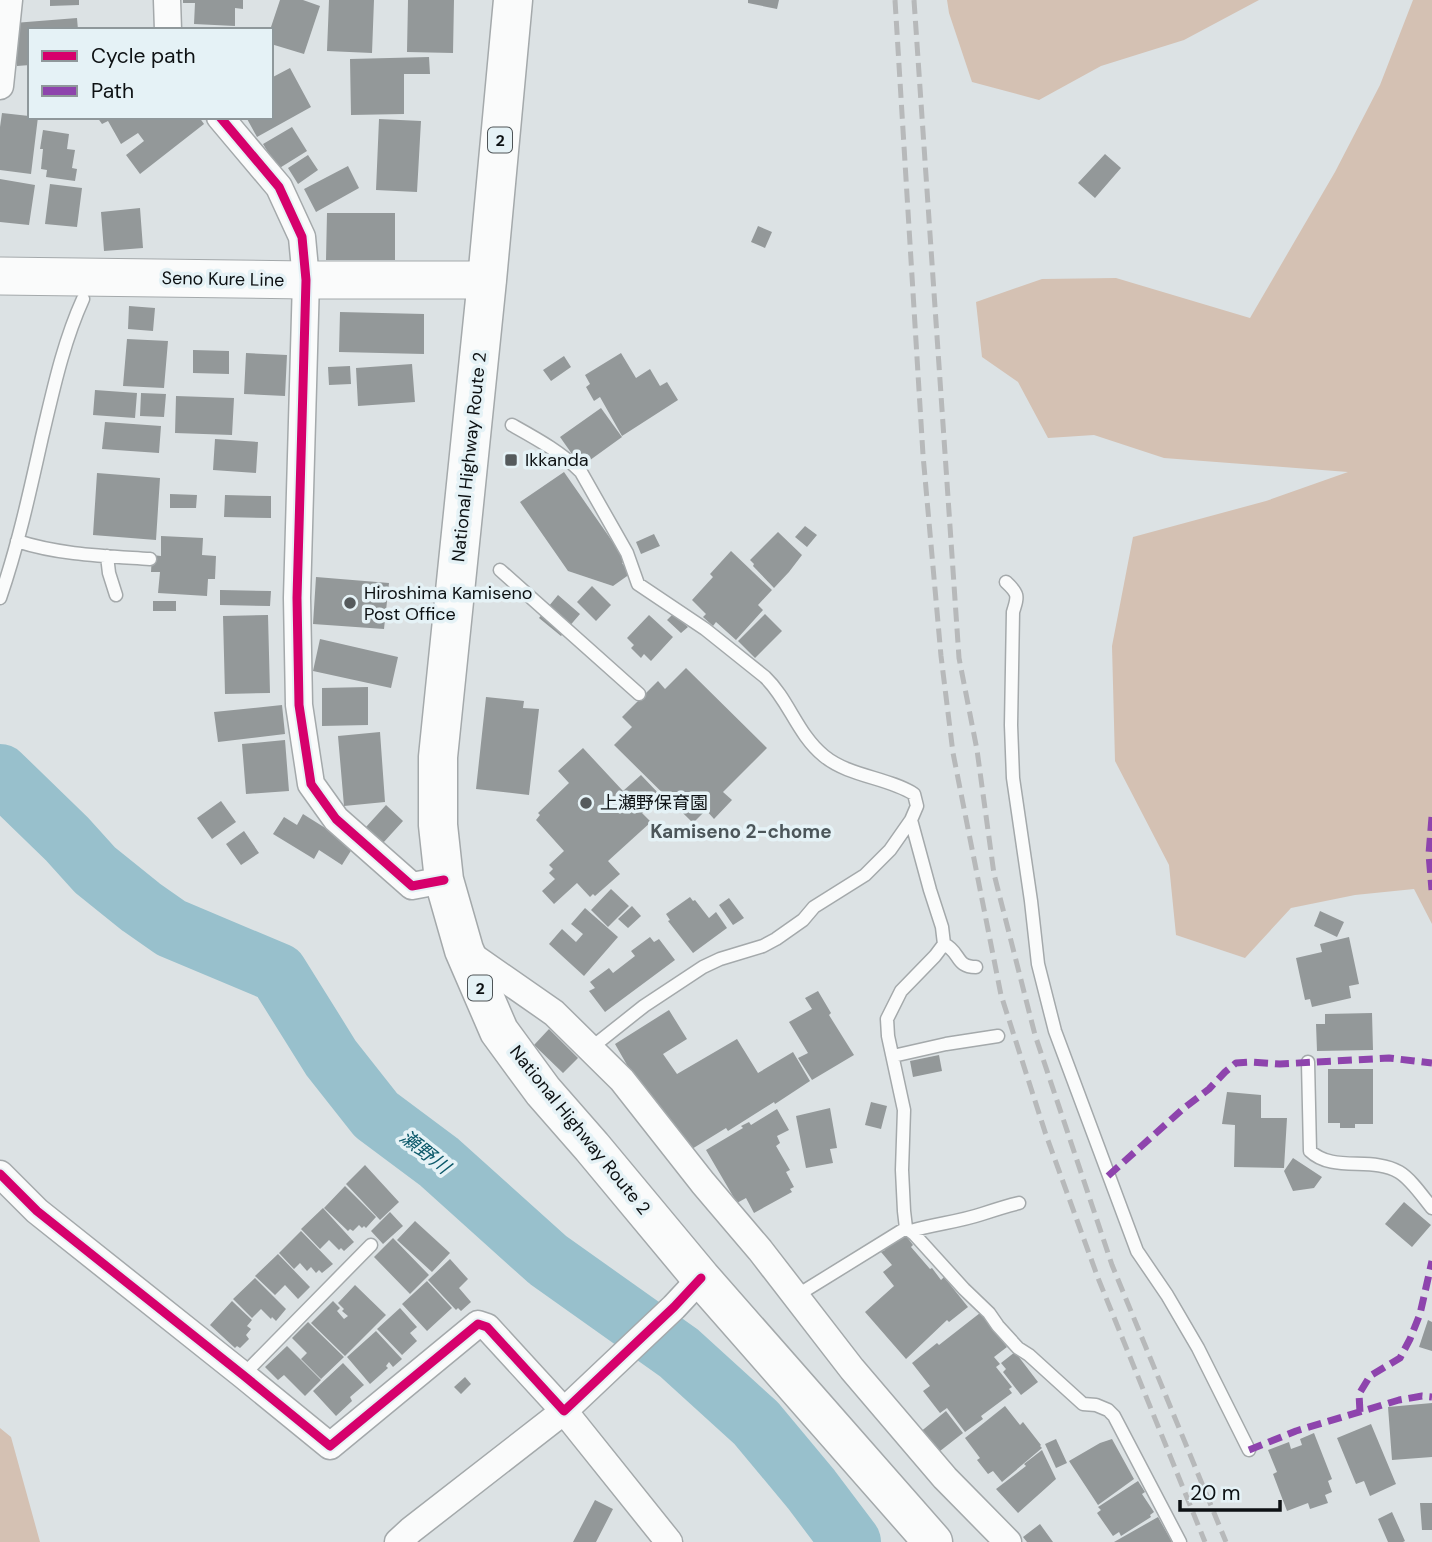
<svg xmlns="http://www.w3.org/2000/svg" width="1432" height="1542" viewBox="0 0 1432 1542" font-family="'DM Sans','Noto Sans JP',sans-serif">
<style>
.green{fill:#d4c1b3}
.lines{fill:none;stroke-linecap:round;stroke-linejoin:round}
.river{stroke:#98c0cc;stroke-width:60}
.building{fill:#939899}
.service-casing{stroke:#a4a9ab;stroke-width:15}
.minor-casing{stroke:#a4a9ab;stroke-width:29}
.secondary-casing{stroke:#a4a9ab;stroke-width:39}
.trunk-casing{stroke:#a4a9ab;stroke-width:41}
.service{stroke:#fafbfb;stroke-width:12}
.minor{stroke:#fafbfb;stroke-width:26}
.secondary{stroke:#fafbfb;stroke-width:37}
.trunk{stroke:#fafbfb;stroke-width:38}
.rail{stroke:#b7b9ba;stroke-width:5;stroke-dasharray:14 7;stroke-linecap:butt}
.quiet{stroke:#8e44ad;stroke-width:7;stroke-dasharray:14 7;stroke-linecap:butt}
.cycleway-casing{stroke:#e5f2f6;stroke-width:13}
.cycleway{stroke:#d6006c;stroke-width:9}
.poi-dot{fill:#555a5c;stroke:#e5f2f6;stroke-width:2.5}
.labels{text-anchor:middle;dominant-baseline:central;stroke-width:7;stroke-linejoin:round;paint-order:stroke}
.shield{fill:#e5f2f6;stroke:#4e5457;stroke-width:2}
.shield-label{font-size:16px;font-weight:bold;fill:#0d1113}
.street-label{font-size:18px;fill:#0d1113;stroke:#e5f2f6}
.poi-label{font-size:18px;fill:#0d1113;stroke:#e5f2f6;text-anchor:start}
.neighbourhood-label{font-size:19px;font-weight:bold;fill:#4c565a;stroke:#e5f2f6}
.water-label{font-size:19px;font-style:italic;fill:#0c596a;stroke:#e5f2f6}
</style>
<rect width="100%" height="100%" fill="#dce2e4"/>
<!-- green -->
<path class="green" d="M947,0H1259L1184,40L1101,66L1039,100L972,82L949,13Z
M1413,0H1432V924L1414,889L1355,895L1291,908L1245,958L1176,935L1169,865L1115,761L1112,646L1133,537L1266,501L1348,472L1164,458L1094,435L1048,438L1018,382L982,357L976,302L1042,279L1116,278L1250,318L1335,172L1380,85Z
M0,1428L11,1437L40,1542H0Z"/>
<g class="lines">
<!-- river -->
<path class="river" d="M0,774L67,839L95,870L141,907L171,928L278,973L331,1058L376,1115L439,1162L548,1260L679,1353L756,1423L811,1489L851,1542"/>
</g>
<!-- building -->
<path class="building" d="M50,0H79V5L50,6Z
M183,0H243V9L235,8V26L194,24L195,3H183Z
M280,0H303L320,6L304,54L271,44V30H270Z
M329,0H374L372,53L327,51Z
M408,0H454L453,53L407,52Z
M748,0H779L777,9L748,3Z
M77,18L78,30H30V65L17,66L14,23Z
M429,57L430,74H404V114L351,115L350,59Z
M290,68L311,107L257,137L246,117H271V78Z
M2,113L38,117L31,174L0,170V127Z
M97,117H199L204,124L140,174L126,155L144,141L138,133L121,144L108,121L102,124Z
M379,119L421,121L417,192L376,190Z
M292,127L307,151L278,169L263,144Z
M43,130L69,134L67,149L75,150L72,168L77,169L75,181L46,177L47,170L41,169L43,149H40Z
M1105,154L1121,168L1095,198L1078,183Z
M308,155L318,170L298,184L288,168Z
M348,166L359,188L316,212L304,189Z
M0,179L35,185L29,225L0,222Z
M50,184L82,188L77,227L45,224Z
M140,208L143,248L104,251L101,212Z
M327,213H395V260H326Z
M758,226L772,232L765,248L751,242Z
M129,306L155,308L153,331L128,329Z
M340,312L424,314V354L339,352Z
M127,339L168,341L164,388L123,386Z
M193,350L229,351V374L193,373Z
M246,353L287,355L285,396L244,394Z
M621,353L636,378L650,369L660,386L667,382L678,400L622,436L600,397L594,401L586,387L590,384L585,375Z
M564,356L571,367L551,381L543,370Z
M412,364L415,402L358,406L356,368Z
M350,366L351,384L329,385L328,367Z
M95,390L137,393L135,418L93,415Z
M141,393L166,394L164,417L140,416Z
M176,396L234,398L232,435L175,433Z
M601,408L622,437L586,463L584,461L579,464L560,437Z
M105,422L161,426L159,453L102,449Z
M215,439L258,442L256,473L213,470Z
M564,472L626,561L622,563L630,574L613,586L568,571L520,502Z
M97,473L160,478L156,540L93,535Z
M170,494L197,495L196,508H170Z
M225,495L271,496V518L224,517Z
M805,526L817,535L807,547L795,537Z
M778,532L802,555L789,572L774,588L753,566L754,564L750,560Z
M654,534L660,546L641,554L636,542Z
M161,536L203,538L202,555L216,556L215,579H208L207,596L158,593L160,572H151L152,555L161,556Z
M731,551L772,590L758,605L763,610L736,640L716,622L713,626L703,617L706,614L692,600L713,577L710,574Z
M316,577L389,583L384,629L313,624Z
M592,586L611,605L596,621L577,602Z
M220,590L271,591L270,606L220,605Z
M558,595L580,614L561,636L539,618Z
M153,601H176V611H153Z
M673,614L688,627L681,633L667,620Z
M765,614L782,631L755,658L738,641Z
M268,615L270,693L225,694L223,616Z
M649,615L673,637L651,661L644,654L641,658L631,648L634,645L627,638Z
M320,639L398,657L391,688L313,671Z
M686,668L767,748L723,792L732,800L714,819L706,810L693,823L614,745L632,727L622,717L658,681L665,689Z
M368,687V725L322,726V688Z
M486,697L524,701L523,708L539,709L529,795L476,789Z
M282,705L285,734L218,742L214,712Z
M380,732L385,802L344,806L338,736Z
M285,740L289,791L246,794L242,744Z
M583,748L623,791L641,775L661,796L642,813L651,822L608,861L620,874L595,896L593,894L590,897L577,883L554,904L542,891L555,879L549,873L553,869L549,865L564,851L536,820L540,815L538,813L569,783L558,771Z
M221,801L236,822L212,839L197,818Z
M386,805L403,821L383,843L366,827Z
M303,814L354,846L342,865L319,850L314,859L273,834L284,817L297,825Z
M244,831L259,853L241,865L226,844Z
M611,889L629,906L608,927L591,910Z
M690,897L693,901L695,900L709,918L716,912L727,928L693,953L668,921L670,920L666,914Z
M729,898L744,918L733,925L719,905Z
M632,906L641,916L628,928L618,919Z
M585,908L618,937L584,976L549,944L562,929L576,942L583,934L571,924Z
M1320,911L1344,922L1337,937L1314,926Z
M650,937L654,942L659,939L675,960L605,1012L589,991L595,988L590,982L609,968L613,973L635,956L631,951Z
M1349,937L1359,984L1349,986L1351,998L1312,1007L1310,999L1305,1000L1296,958L1322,952L1320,944Z
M818,991L831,1013L829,1015L854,1055L812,1080L798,1058L808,1053L789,1022L812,1009L805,998Z
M669,1010L687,1039L663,1054L677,1074L737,1039L758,1073L793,1052L810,1081L775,1104L774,1102L728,1131L726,1128L687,1152L631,1072L615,1044Z
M1372,1013L1373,1050L1317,1051L1316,1024H1325V1014Z
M549,1029L578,1058L563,1073L534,1045Z
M939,1055L942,1071L913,1077L910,1061Z
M1328,1069H1373V1124H1355V1128H1340V1123H1328Z
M1227,1092L1261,1095V1118H1287L1284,1168L1234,1167L1235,1125L1222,1124Z
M871,1102L887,1106L881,1129L865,1125Z
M830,1108L837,1148L830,1149L833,1163L806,1168L796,1116Z
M777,1109L789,1130L777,1136L780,1143L776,1146L790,1170L786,1172L794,1187L790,1189L792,1192L754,1213L746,1198L737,1203L706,1150L743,1128L741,1126L749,1122L751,1125Z
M1293,1158L1322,1177L1314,1188L1293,1191L1284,1171Z
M365,1165L399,1202L380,1220L346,1184Z
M345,1186L376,1217L366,1228L364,1226L362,1228L359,1225L353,1231L350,1229L348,1231L324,1208Z
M1404,1202L1431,1225L1412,1247L1385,1224Z
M323,1208L354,1242L344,1251L341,1248L339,1250L329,1240L320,1249L301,1229Z
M390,1212L403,1226L383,1244L371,1231Z
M415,1221L450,1253L432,1272L397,1240Z
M301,1231L333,1264L322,1273L319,1270L316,1273L311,1267L307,1271L300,1263L294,1269L279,1253Z
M904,1233L913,1245L911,1247L930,1269L932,1268L941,1280L944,1277L968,1307L949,1322L947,1320L906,1359L865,1312L894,1286L883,1272L892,1265L881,1252L885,1250L883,1248Z
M393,1238L429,1275L410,1294L374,1257Z
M278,1254L310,1287L298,1299L285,1285L275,1295L255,1276Z
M450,1259L468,1279L459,1288L471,1302L461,1311L458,1308L456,1310L428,1280Z
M255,1278L286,1309L276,1321L272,1317L271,1319L261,1309L252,1318L233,1299Z
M427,1281L452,1308L427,1331L402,1304Z
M355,1285L386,1315L345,1356L311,1323L333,1301L340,1308L337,1311L344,1319L348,1316L342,1311L344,1309L338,1303Z
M232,1301L252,1320L247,1326L251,1329L246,1335L249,1339L240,1348L237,1346L235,1348L210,1325Z
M400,1308L417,1327L410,1333L417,1341L402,1355L377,1329Z
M980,1313L1007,1347L994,1357L1000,1364L996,1367L1012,1387L1009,1389L1012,1393L981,1416L983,1419L965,1432L947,1408L940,1413L923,1391L930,1386L912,1363L937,1343L939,1345Z
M1428,1320L1432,1322V1351L1419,1347Z
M308,1322L344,1357L321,1379L301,1359L307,1353L292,1338Z
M376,1331L402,1359L393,1367L389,1362L386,1366L388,1368L370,1384L347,1357Z
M287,1346L321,1380L305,1396L284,1375L278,1380L265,1367Z
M1015,1352L1038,1382L1021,1395L1003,1372L1006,1369L1001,1363Z
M343,1363L364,1385L350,1397L352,1401L336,1416L313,1391Z
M465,1377L471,1384L461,1394L454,1387Z
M1432,1403V1457L1392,1460L1388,1407Z
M1005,1406L1020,1425L1023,1422L1041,1445L1040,1446L1042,1448L1002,1482L993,1471L988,1474L977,1460L980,1458L965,1438Z
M946,1411L963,1433L935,1455L919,1433Z
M1371,1424L1396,1484L1370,1496L1364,1481L1356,1484L1337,1438Z
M1314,1433L1332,1479L1328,1481L1332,1492L1325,1495L1328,1503L1310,1509L1308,1503L1287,1511L1273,1474L1277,1472L1268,1450L1289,1442L1291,1449L1302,1445L1300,1439Z
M1056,1439L1067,1463L1056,1468L1045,1444Z
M1112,1439L1134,1479L1098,1505L1069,1461L1100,1443Z
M1042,1450L1056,1479L1018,1513L996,1489L1026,1466L1024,1464Z
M1138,1481L1145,1492L1142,1494L1154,1512L1150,1515L1151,1517L1121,1536L1119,1532L1113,1536L1097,1513L1101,1510L1098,1507Z
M595,1500L613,1509L596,1542H573Z
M1420,1503H1432V1530H1422Z
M1392,1512L1405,1541L1403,1542H1388L1378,1519Z
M1158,1517L1172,1542H1114Z
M1040,1524L1053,1542H1027L1023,1537Z"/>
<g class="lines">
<defs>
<path id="service" d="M512,425C537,439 561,452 581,472L627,553L638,584L705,629L765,677C789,700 797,734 824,756C850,777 887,777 914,794L917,806L911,820L890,850L865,875L814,907L803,920L776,939L763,946L720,959L703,967L644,1006L591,1048
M17,541C60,555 105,556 150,559
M107,556L109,573L116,595
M500,570L639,694
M1006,582C1019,594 1018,596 1013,612L1011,725L1013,778L1031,901L1038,964L1055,1031L1137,1251L1167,1295L1198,1348L1249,1450
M0,598C18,546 30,491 42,437C53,391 63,343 83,299
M911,820L930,890L942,927L944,944L935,956L901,991L887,1019L888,1036L904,1110L902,1170L904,1211L906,1228L914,1234L964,1289L989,1313L998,1326L1018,1348L1029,1355L1083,1404L1096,1405L1108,1410L1114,1416L1180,1542
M944,944C961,952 955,967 976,967
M893,1056L946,1044L998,1036
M1308,1062L1310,1151C1333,1173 1372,1156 1399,1172C1411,1179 1423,1197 1432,1208
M911,1231C934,1224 958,1222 982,1214C994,1210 1006,1206 1019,1203
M796,1296L906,1228
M243,1375L371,1245"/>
<path id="minor" d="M167,0L168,30
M0,86L9,0
M220,117L279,187L302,237L306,280L297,598L299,705L311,784L336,819L412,886L444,880
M465,951L554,1013L622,1080L703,1183L760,1250L852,1369L945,1478L1008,1542
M0,1174L37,1211L243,1375L330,1446L478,1324L487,1327L564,1411L674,1307L701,1278
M398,1542L411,1530L564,1411L669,1542"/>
<path id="secondary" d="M0,276L306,280H487"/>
<path id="trunk" d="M513,0L487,280L438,757V825L444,880L464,950L499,1031L543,1091L592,1147L701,1278L933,1542"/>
</defs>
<!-- service casing -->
<use href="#service" class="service-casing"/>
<!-- minor casing -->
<use href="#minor" class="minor-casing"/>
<!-- secondary casing -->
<use href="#secondary" class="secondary-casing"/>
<!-- trunk casing -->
<use href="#trunk" class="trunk-casing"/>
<!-- service -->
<use href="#service" class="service"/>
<!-- minor -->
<use href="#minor" class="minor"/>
<!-- secondary -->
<use href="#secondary" class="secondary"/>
<!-- trunk -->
<use href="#trunk" class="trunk"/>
<!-- rail -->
<path class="rail" d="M895,0L923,455L941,656L953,753L1001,995L1046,1135L1098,1278L1205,1542
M914,0L959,658L977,750L994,874L1035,1035L1112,1265L1226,1542"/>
<!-- quiet -->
<path class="quiet" d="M1432,817L1429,854L1432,890
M1108,1176L1184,1108L1209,1089L1225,1072L1236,1063L1252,1062L1280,1064L1389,1058L1432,1063
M1360,1412L1359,1394L1370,1376L1400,1358L1410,1339L1420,1314L1432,1261
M1249,1450L1296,1431L1399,1400L1422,1396L1432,1397"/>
<defs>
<path id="cycleway" d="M220,117L279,187L302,237L306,280L297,598L299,705L311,784L336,819L412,886L444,880
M0,1174L37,1211L243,1375L330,1446L478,1324L487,1327L564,1411L674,1307L701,1278"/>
</defs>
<!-- cycleway casing -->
<use href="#cycleway" class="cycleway-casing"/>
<!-- cycleway -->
<use href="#cycleway" class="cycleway"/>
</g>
<!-- markers -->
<g class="poi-dot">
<rect x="504" y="453" width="14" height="14" rx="3.5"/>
<circle cx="350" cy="603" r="7"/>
<circle cx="586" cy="803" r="7"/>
</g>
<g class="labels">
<!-- shield labels -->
<g class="shield">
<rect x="488" y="127.5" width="24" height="25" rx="5"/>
<rect x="468" y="975.5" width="24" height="25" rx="5"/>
</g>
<g class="shield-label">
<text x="500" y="140">2</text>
<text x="480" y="988">2</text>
</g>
<!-- street labels -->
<g class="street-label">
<text transform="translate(223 279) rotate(1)">Seno Kure Line</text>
<text transform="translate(469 457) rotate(-84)">National Highway Route 2</text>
<text transform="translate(580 1130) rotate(51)">National Highway Route 2</text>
</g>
<!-- poi labels -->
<g class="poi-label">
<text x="525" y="460">Ikkanda</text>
<text x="364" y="593">Hiroshima Kamiseno<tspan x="364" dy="21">Post Office</tspan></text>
<text x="600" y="803">上瀬野保育園</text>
</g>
<!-- neighbourhood labels -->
<g class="neighbourhood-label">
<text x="741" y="831">Kamiseno 2-chome</text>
</g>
<!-- water labels -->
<g class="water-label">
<text transform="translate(425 1152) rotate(38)">瀬野川</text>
</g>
</g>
<!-- legend -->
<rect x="28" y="28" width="245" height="91" fill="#e5f2f6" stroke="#8f989b" stroke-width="2"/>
<rect x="42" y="51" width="35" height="10" fill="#d6006c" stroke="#8f989b" stroke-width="2"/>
<text x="91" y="63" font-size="21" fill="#0d1113">Cycle path</text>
<rect x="42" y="86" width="35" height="10" fill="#8e44ad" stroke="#8f989b" stroke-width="2"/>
<text x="91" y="98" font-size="21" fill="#0d1113">Path</text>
<!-- scale -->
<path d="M1180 1500v10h100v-10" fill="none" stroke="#0d1113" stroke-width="3.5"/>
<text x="1190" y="1500" font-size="21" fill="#0d1113" stroke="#e5f2f6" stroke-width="5" paint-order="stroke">20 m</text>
</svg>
